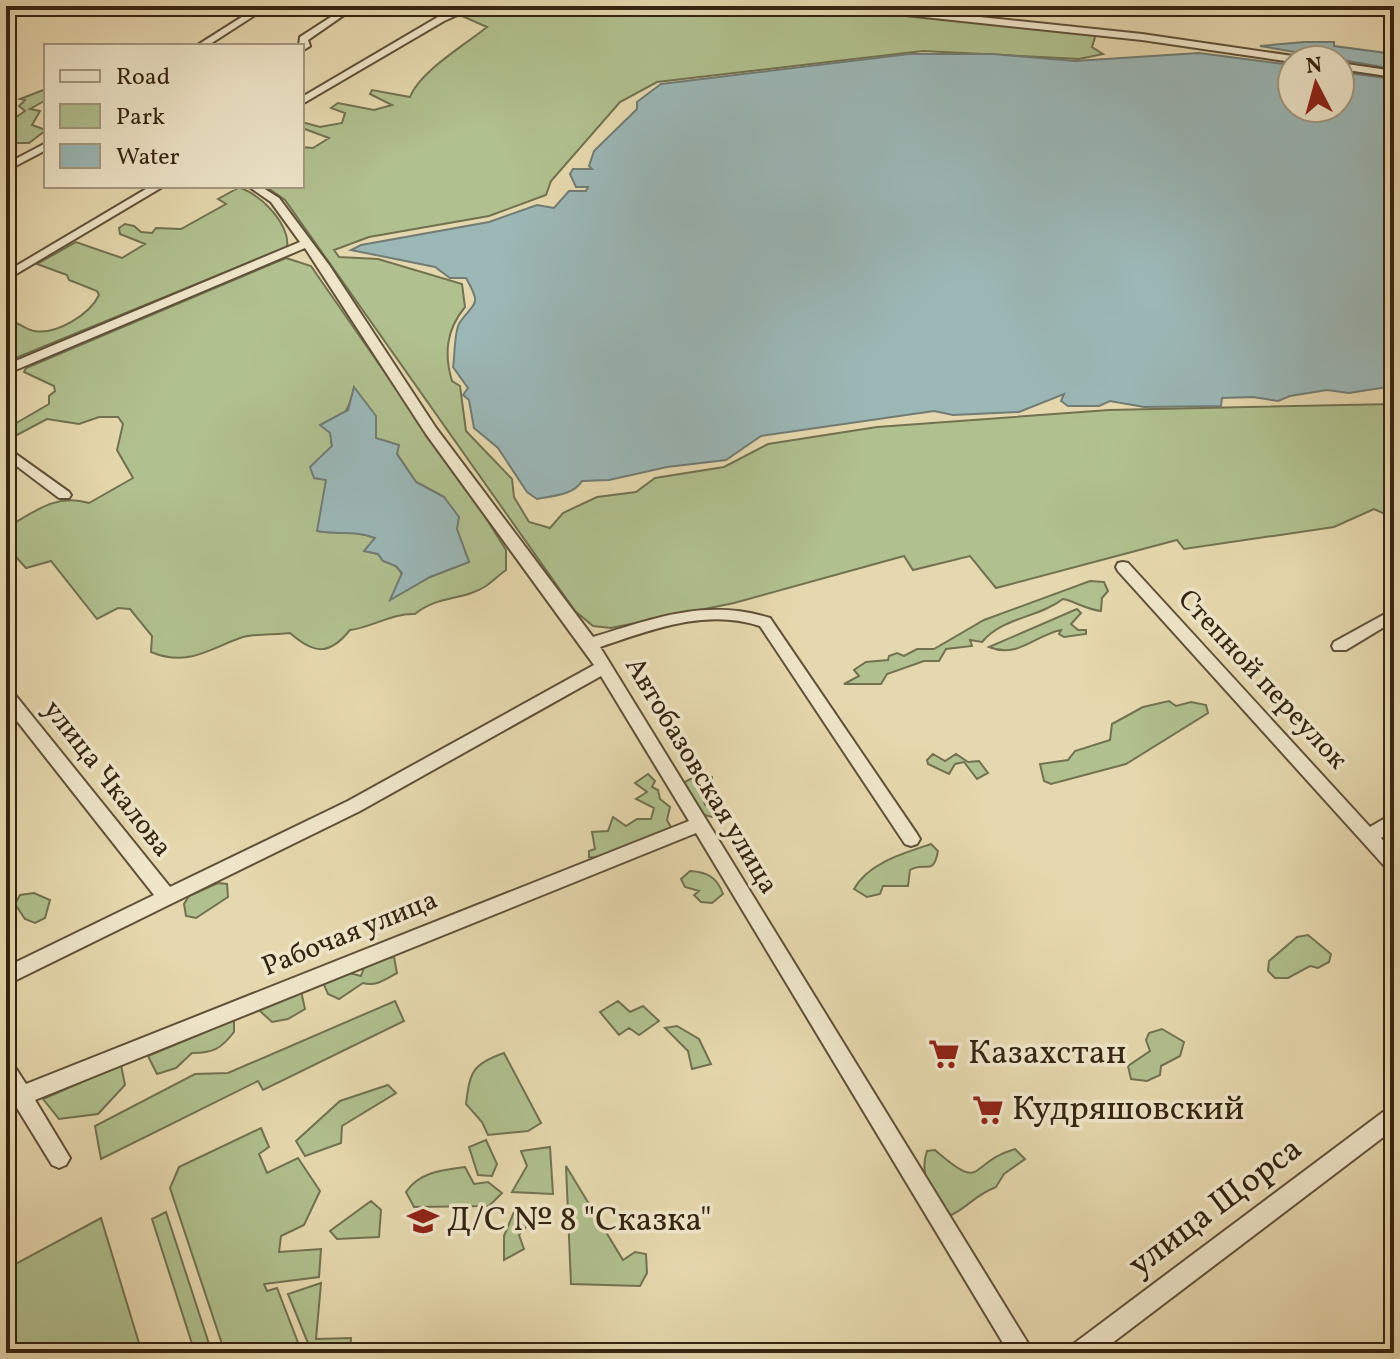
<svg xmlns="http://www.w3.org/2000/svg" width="1400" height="1359" viewBox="0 0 1400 1359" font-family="Vollkorn,serif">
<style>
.green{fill:#b0c08e;stroke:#727250;stroke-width:2;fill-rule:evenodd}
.water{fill:#9bb7b6;stroke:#727c74;stroke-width:2}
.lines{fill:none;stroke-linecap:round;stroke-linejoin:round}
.minor-casing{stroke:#605138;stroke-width:4}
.minor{fill:#efe6ca;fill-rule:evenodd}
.labels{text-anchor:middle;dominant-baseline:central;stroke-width:7;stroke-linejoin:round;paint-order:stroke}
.street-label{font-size:28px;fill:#342411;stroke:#efe6ca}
.near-poi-label{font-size:34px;fill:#342411;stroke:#efe6ca;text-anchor:start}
.near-street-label{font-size:34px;fill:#342411;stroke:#efe6ca}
</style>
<rect width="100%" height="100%" fill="#e6d8ae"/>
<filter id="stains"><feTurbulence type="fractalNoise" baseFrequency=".0025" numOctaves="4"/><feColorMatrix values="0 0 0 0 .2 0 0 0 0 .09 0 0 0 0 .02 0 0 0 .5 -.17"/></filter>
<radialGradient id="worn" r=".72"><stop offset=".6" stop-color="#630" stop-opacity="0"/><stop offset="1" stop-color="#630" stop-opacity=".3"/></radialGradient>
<!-- green -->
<path class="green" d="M486,6H828L1096,34L1092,47L1103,54L1079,59L923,51L657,82L620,102L551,181L546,195L489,216L369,237L334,250L339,257L378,259L462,284L465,307C446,330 444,354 452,381L460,386L466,431L512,479L514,497L529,522L550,528L563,513L597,497L636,492L655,478L724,467L768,444L877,427L1109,410L1394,404V512L1387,515L1374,509L1334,527L1184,549L1177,540L996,588L970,556L913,570L904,556L734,603L611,628L593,626L575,611L285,200L265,186H302V147L313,148L329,138L302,128V122L320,127L342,123L345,113L331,108L338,103L374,110L392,105L370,94L372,90L410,97C419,72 465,45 487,27L460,15Z
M46,89V100L30,109L40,111L32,125L46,130L29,143H6V119L12,120L25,111L19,106L25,100L20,99Z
M230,186C254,186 291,223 287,247L6,362V329L16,323C21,325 28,330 34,331C57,335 90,314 99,295L97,291L69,280L67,275L37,264L76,242L122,258L145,244L120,234L119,228L125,224L134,226L141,232L152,233L156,228L181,229L226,204L218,199L236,189Z
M286,258L311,266L322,282L484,515L506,550V570C499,575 493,581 486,586C463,601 438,595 415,614C392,613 373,627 350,630C329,656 314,654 290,633C274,635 254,633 240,638C207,650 187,667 151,652L152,636L130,609L118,608L97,619L51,561L26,568L6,546V528C34,512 56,493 89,503L133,478L117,450L123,424L118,417H99L79,424L47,419L15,436L6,429L49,404V396L55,391L54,386L24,372L26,368ZM354,388L376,438L397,454L416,482L444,497L469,562L430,577L391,599L402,574L396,566L383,561L378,554L365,551L375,538C352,529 341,535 318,531L332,446C327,420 340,425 348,407C351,401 352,394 354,388Z
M1090,581L1104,582L1108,591L1102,598L1101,611C1087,610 1077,602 1063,599C1038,618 1003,617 982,642L970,640L972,646L946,649L939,661H924L887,674L881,684H844L859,676L854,670L866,662L888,660L889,656L897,653L904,656L917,649H934L984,620Z
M1077,609L1081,613L1071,624L1078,630H1086V634L1064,637L1059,634L1061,630C1035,635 1018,659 989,647Z
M1169,701L1176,706L1191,702L1206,705L1208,713L1126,764L1051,784L1044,781L1040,764L1068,760L1075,751L1110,740L1112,724L1143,707Z
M933,754L945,761L956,754L968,762L979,761L988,773L977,779L964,762L955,764L949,774L928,764L927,760Z
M648,774L655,781L652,787L658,790L660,799L670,807L667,820L672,829L599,858L589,857V851L595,849L592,832L608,831L613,817L626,826L637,819H651L654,808L636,799L647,792L635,783Z
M700,774L712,777V786L702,792L705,805L723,804L727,812L712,817L701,814L683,783Z
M931,844L938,851C933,878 925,860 910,870L908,886H883L880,894L867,897L854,889C868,863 904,853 931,844Z
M690,871C707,872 717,877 723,894L712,903L701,902L694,895L699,891L685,887L681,879Z
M218,883L227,884L228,897L196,918L186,916L184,904L189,896Z
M34,893L50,900L45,918L35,923L25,919L15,904L20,895Z
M1308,935L1331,954L1329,962L1318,968L1310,966L1288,978H1275L1268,971L1269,961L1297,937Z
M394,957L397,973C386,979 376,987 363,983L339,999L328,994L324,985L330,977L342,971L361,976L366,962Z
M301,991L305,1009L288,1019L272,1022L260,1011L274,998Z
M395,1001L404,1021L263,1090L258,1081L101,1159L95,1126L195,1074L228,1073Z
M618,1001L630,1012L643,1006L659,1021L639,1035L629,1028L619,1035L600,1012Z
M234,1020V1032C221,1049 213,1053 192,1053L176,1068L157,1074L148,1056Z
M677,1026L699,1039L711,1064L692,1069L688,1051L665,1028Z
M1162,1029L1184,1042L1180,1056L1161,1066L1160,1075L1147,1081L1131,1079L1128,1066L1150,1051L1146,1040L1149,1033Z
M504,1053L541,1123L528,1131L488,1135L482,1122L466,1104C470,1072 472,1064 504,1053Z
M121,1065L125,1085L98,1114L59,1119L43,1099Z
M388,1085L396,1093L342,1126L341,1143L305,1156L296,1141L340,1101Z
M261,1128L269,1147L259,1154L267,1173L298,1158L320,1191L304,1225L281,1236L279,1252L321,1249L319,1277L264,1284L267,1291L277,1288L302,1353H291L289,1348L284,1353H225L170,1188L179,1167Z
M486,1140L497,1164L492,1176L478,1175L469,1147Z
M550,1147L553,1194L512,1192L527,1166L521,1151Z
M1015,1149L1025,1159L1004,1174L996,1187C973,1196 968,1208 949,1216C933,1195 918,1177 927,1151L935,1150C985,1194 967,1163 1015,1149Z
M566,1166L623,1260L635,1252L646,1254L647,1273L640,1286L571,1284Z
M465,1167L474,1184L488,1182L502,1193L489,1206L414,1207L406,1192C419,1172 443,1170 465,1167Z
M371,1201L381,1210L379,1237L337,1239L330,1231Z
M516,1207L533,1219L519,1235L524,1249L504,1260V1236Z
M166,1212L212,1353H195L152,1219Z
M101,1218L142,1353H6V1269Z
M321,1283L316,1339L351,1338L350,1353H312L288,1294Z"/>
<!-- water -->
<path class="water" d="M1305,42H1334V46L1394,54V69L1260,46Z
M1199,53L1292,65V108H1340V72L1394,79V386L1349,393L1327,390L1290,396L1278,401L1253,397L1222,398L1221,406L1144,407L1110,401L1099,406H1068L1061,401L1064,394L1019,412L953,415L934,411L761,436L726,460L667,467L609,480L582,481C574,495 552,496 537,499L527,492L498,448L474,428L469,400L463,395L468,388L453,367C455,356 454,330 460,322C475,301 482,306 466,278H450L435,267L351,250L361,245L489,222L537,205L554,208L569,191H586L588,187H576L570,174L573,169H592L589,166L594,151L637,109V102L661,84L909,54H993L1075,61Z
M354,387L376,416V438L399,445L397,454L416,482L444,497L459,517L457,529L469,562L430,577L390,600L402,573L396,566L383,561L378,554L364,551L375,538C355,530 339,535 317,531L326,480L314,478L310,467L332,446L330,433L320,425L348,410Z"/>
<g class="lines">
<defs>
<path id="minor" d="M259,6H269L207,46H196Z
M293,6L340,10L347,6H357L308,40L310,46L302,51V46H299L300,37L334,15Z
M465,6H477L444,21L302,104V97L438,17Z
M845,6H874L1142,34L1300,57L1305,60L1292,62L1142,40L849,9Z
M1340,63L1394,71V77L1340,69Z
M46,143V150L6,171V164Z
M151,186H164L6,280V272Z
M248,186H260L279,198L329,265L436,428L593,637C655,618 706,598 770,618L917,834L920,839L917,844L911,846L905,844L760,626C705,608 651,630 600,647L1034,1353H1009L696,833L35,1100L70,1158L66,1165L59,1168L52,1165L6,1090V1061L13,1064L26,1084L689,821L601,676L360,811L6,985V967L154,895L6,707V689L12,691L170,887L348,801L594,665L426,434L305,248L6,374V365L300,242L271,202Z
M6,447L69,492L71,495L69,498H59L6,458Z
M1123,562L1128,563L1370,827L1394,813V829L1381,838L1394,853V873L1388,870L1118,571L1116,567L1118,563Z
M1394,609V621L1346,650H1334L1332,646L1334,642Z
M1394,1106V1129L1099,1353H1068L1072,1345L1387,1109Z"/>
</defs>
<!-- minor casing -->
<use href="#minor" class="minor-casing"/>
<!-- minor -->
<use href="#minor" class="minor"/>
</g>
<!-- icons -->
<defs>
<symbol id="supermarket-bare" viewBox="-9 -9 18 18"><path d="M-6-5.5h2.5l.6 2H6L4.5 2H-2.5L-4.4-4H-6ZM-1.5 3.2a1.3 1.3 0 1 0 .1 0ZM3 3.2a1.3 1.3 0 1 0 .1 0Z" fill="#8f2418" stroke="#efe6ca" stroke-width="2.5" paint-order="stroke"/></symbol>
<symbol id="school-bare" viewBox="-9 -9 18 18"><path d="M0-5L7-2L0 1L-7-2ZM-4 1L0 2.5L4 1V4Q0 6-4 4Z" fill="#8f2418" stroke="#efe6ca" stroke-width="2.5" paint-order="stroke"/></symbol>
</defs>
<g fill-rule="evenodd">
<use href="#supermarket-bare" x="922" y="1032" width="44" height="44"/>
<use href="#supermarket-bare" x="966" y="1088" width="44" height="44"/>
<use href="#school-bare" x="401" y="1199" width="44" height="44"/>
</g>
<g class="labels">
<!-- street labels -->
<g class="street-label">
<text transform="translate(1262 680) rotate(47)">Степной переулок</text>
<text transform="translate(701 776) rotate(59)">Автобазовская улица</text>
<text transform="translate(107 779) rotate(52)">улица Чкалова</text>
<text transform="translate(350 934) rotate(-22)">Рабочая улица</text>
</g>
<!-- near-poi labels -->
<g class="near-poi-label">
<text x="968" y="1054">Казахстан</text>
<text x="1012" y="1110">Кудряшовский</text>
<text x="447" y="1221">Д/С № 8 "Сказка"</text>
</g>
<!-- near-street labels -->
<g class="near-street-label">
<text transform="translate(1216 1208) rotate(-37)">улица Щорса</text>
</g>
</g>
<!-- margin -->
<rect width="1400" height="1359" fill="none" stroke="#e6d8ae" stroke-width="32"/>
<rect x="8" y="8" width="1384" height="1343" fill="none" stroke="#342411" stroke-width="4"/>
<rect x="16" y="16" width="1368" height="1327" fill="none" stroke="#342411" stroke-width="2"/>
<!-- legend -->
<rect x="44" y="44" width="260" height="144" fill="#efe6ca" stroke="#a49880" stroke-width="2"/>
<rect x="60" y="70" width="40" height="12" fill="#efe6ca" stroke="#a49880" stroke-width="2"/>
<text x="116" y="84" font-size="24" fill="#342411">Road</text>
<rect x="60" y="104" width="40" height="24" fill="#b0c08e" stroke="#a49880" stroke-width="2"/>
<text x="116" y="124" font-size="24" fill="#342411">Park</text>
<rect x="60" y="144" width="40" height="24" fill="#9bb7b6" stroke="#a49880" stroke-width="2"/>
<text x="116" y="164" font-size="24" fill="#342411">Water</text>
<!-- north arrow -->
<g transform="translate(1316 84) rotate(354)"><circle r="38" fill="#efe6ca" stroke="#a49880" stroke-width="2"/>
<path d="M0-6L14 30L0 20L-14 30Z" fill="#8f2418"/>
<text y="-12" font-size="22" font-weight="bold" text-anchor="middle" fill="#342411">N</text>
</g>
<rect width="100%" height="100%" filter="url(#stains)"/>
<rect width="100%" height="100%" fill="url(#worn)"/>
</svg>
